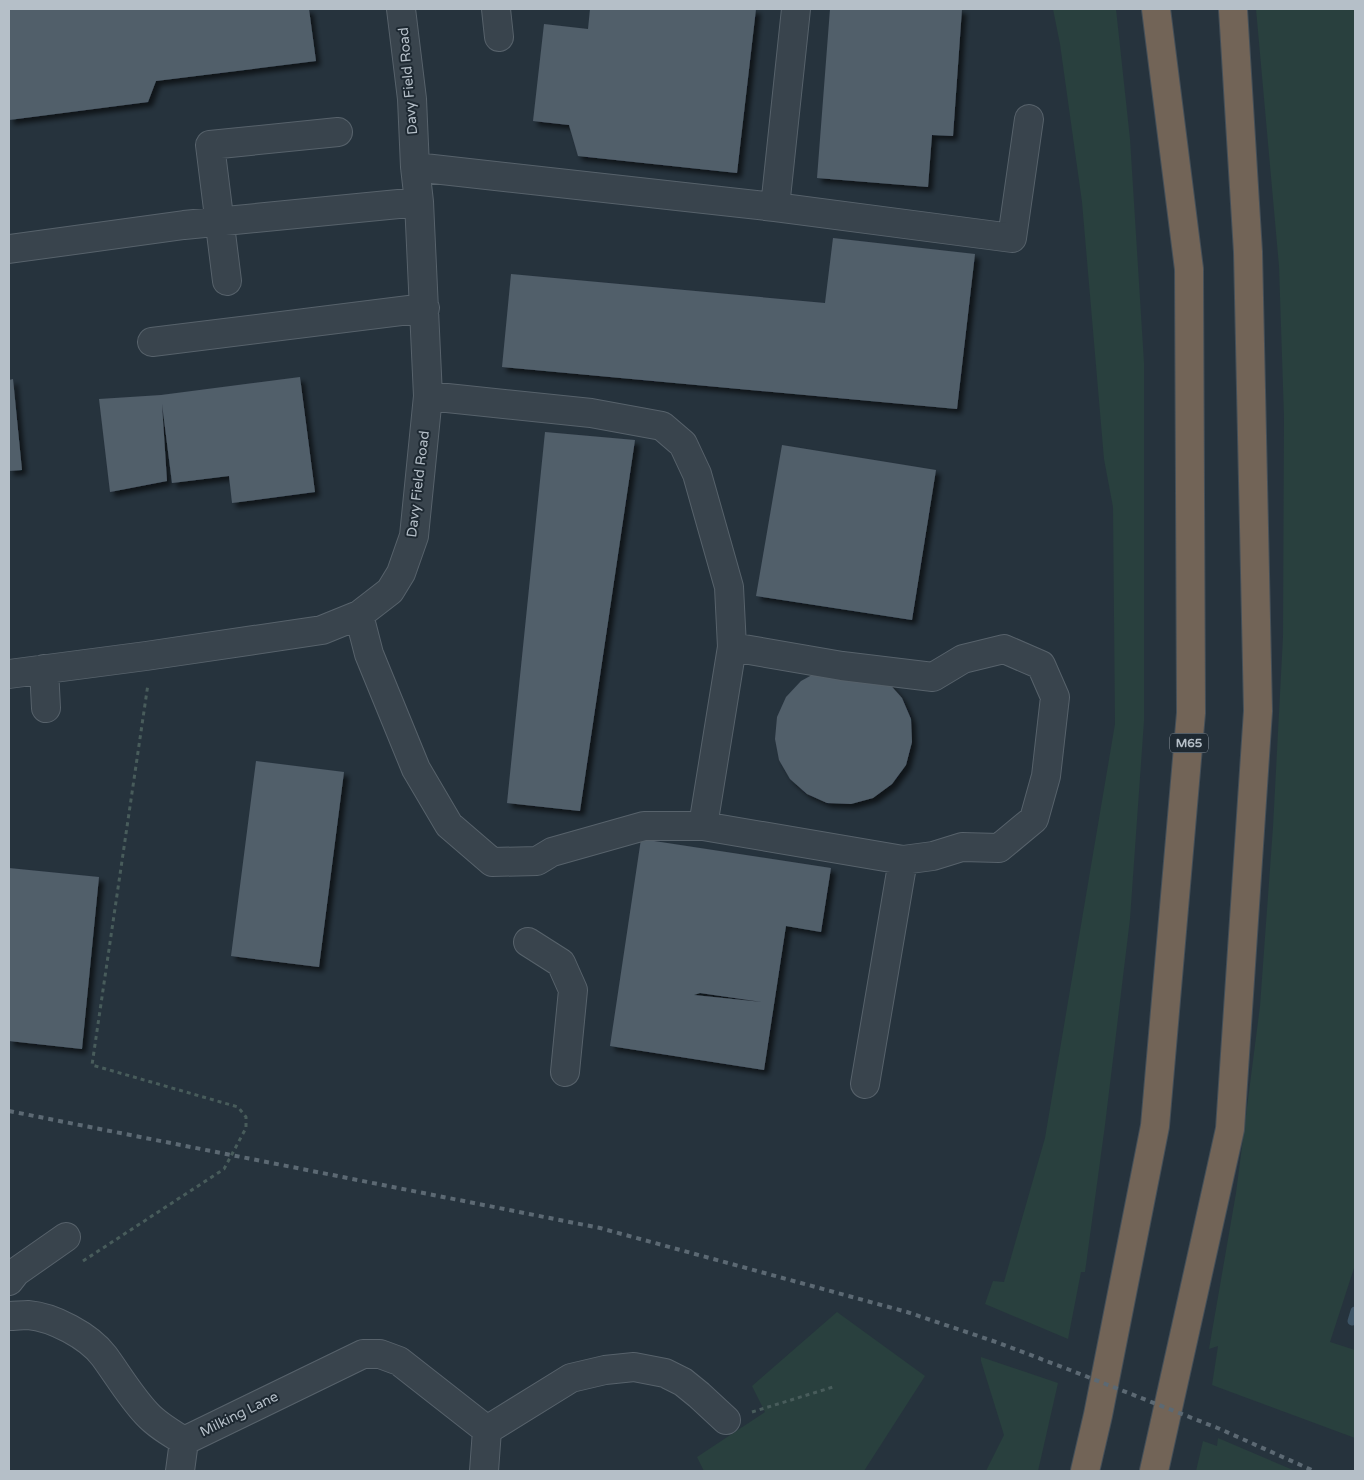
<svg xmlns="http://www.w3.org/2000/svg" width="1364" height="1480" viewBox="0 0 1364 1480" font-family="'Varela Round',sans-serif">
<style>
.green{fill:#29403e}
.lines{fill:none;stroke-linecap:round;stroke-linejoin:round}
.stream{stroke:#3c5365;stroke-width:9}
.building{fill:#515e6a;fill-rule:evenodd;filter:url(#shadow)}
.minor-casing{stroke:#57626b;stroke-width:30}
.highway-casing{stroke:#444f58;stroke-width:30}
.path{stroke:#485c5b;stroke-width:3;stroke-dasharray:4 4;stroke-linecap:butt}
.minor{stroke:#39444d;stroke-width:28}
.highway{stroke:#726457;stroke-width:28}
.rail{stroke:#5c6973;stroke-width:4;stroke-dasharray:5 5;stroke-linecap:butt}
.labels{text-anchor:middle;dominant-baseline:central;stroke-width:4;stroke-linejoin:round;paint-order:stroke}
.shield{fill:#1e2932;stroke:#88929b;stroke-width:1}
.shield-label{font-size:12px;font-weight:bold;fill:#b5bfc8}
.street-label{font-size:14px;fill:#b5bfc8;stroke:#1e2932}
</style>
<defs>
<filter id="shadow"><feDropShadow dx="4.5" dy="4.5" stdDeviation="2.5" flood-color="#0009"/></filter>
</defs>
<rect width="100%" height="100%" fill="#26333d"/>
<!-- green -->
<path class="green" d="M1053,9H1116L1130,139L1144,363V721L1130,919L1105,1125L1085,1272H1081L1068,1339L985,1304L993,1281L1004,1282L1045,1138L1115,724L1113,507L1104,459L1082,202L1060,44Z
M1256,9H1355V1265L1330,1342L1355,1350V1438L1212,1385L1218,1346L1209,1349L1236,1193L1260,1006L1273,827L1283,637L1284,417L1279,266Z
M837,1312L925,1376L864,1471H704L697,1457L765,1412L752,1386Z
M981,1357L1058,1383L1038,1471H986L1004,1435L981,1361Z
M1218,1438L1293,1470L1296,1471H1196L1203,1441L1217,1446Z"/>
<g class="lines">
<!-- stream -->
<path class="stream" d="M1352,1321L1355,1311"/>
</g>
<!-- building -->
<path class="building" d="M9,9H309L316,61L156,81L148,102L9,120Z
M590,9H756L737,173L578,156L569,125L533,121L544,24L588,29Z
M830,9H962L953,136L932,135L928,187L817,178Z
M833,238L975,254L957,409L502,367L511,274L825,303Z
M300,377L315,492L232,503L229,476L172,483L162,404L167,481L110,492L99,399L161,395Z
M13,379L22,470L9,471V380Z
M545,432L635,440L580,811L507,803Z
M782,445L936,470L912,620L756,596Z
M821,670L886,680L902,698L911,719L912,742L906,765L892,784L873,798L851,804L827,803L807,794L790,779L779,760L775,739L777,717L786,697L801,681Z
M256,761L344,772L319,967L231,956Z
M641,839L831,868L821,932L786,926L764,1070L610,1046ZM700,993L762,1002L694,995Z
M9,868L99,877L82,1049L9,1041Z"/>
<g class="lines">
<defs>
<path id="minor" d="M496,9L499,37
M415,167L775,207L1012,238L1029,119
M775,207L796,9
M9,249L184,225L419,202
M227,281L210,145L338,132
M152,342L425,308
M428,396L591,413L662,426L683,444L697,474L729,587L732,647
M359,615L369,654L416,769L449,825L492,862L537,861L552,852L644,826H703L903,860L865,1084
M44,669L46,708
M9,674L146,656L322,630L359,615L390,591L401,573L414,536L428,396L419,202L415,167L412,99L401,9
M703,826L732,647L842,666L933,677L963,659L1004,649L1041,665L1055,697L1046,776L1034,819L999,848L962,847L933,856L903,860
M528,942L561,963L573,990L565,1072
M9,1281L16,1272L66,1237
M9,1316C15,1316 22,1315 28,1315C53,1317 89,1336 104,1356C118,1375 130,1396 147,1414C157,1425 171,1433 184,1441L363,1354H380L399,1361L487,1430
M487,1430L571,1378L605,1370L634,1367L665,1373L683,1382L699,1395L726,1420
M180,1471L184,1441
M484,1471L487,1430"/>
<path id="highway" d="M1085,1471L1098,1415L1155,1126L1191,713L1189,269L1156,9
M1154,1471L1230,1129L1258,711L1248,252L1233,9"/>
</defs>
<!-- minor casing -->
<use href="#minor" class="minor-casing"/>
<!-- highway casing -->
<use href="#highway" class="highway-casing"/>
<!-- path -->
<path class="path" d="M83,1261L224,1169L246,1128V1117L238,1107L92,1065L148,684
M752,1412L833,1387"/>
<!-- minor -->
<use href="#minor" class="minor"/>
<!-- highway -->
<use href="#highway" class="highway"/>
<!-- rail -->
<path class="rail" d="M9,1111L600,1228L907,1312L999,1343L1070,1370L1220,1429L1314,1471"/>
</g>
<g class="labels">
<!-- shield labels -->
<rect class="shield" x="1170" y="733.5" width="38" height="19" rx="4"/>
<g class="shield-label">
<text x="1189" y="743">M65</text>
</g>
<!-- street labels -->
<g class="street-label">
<text transform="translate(408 81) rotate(-95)">Davy Field Road</text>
<text transform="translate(418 484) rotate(-83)">Davy Field Road</text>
<text transform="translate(239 1414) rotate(-26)">Milking Lane</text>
</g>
</g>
<!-- border -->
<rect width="1364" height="1480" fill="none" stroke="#b5bfc8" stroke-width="20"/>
</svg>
